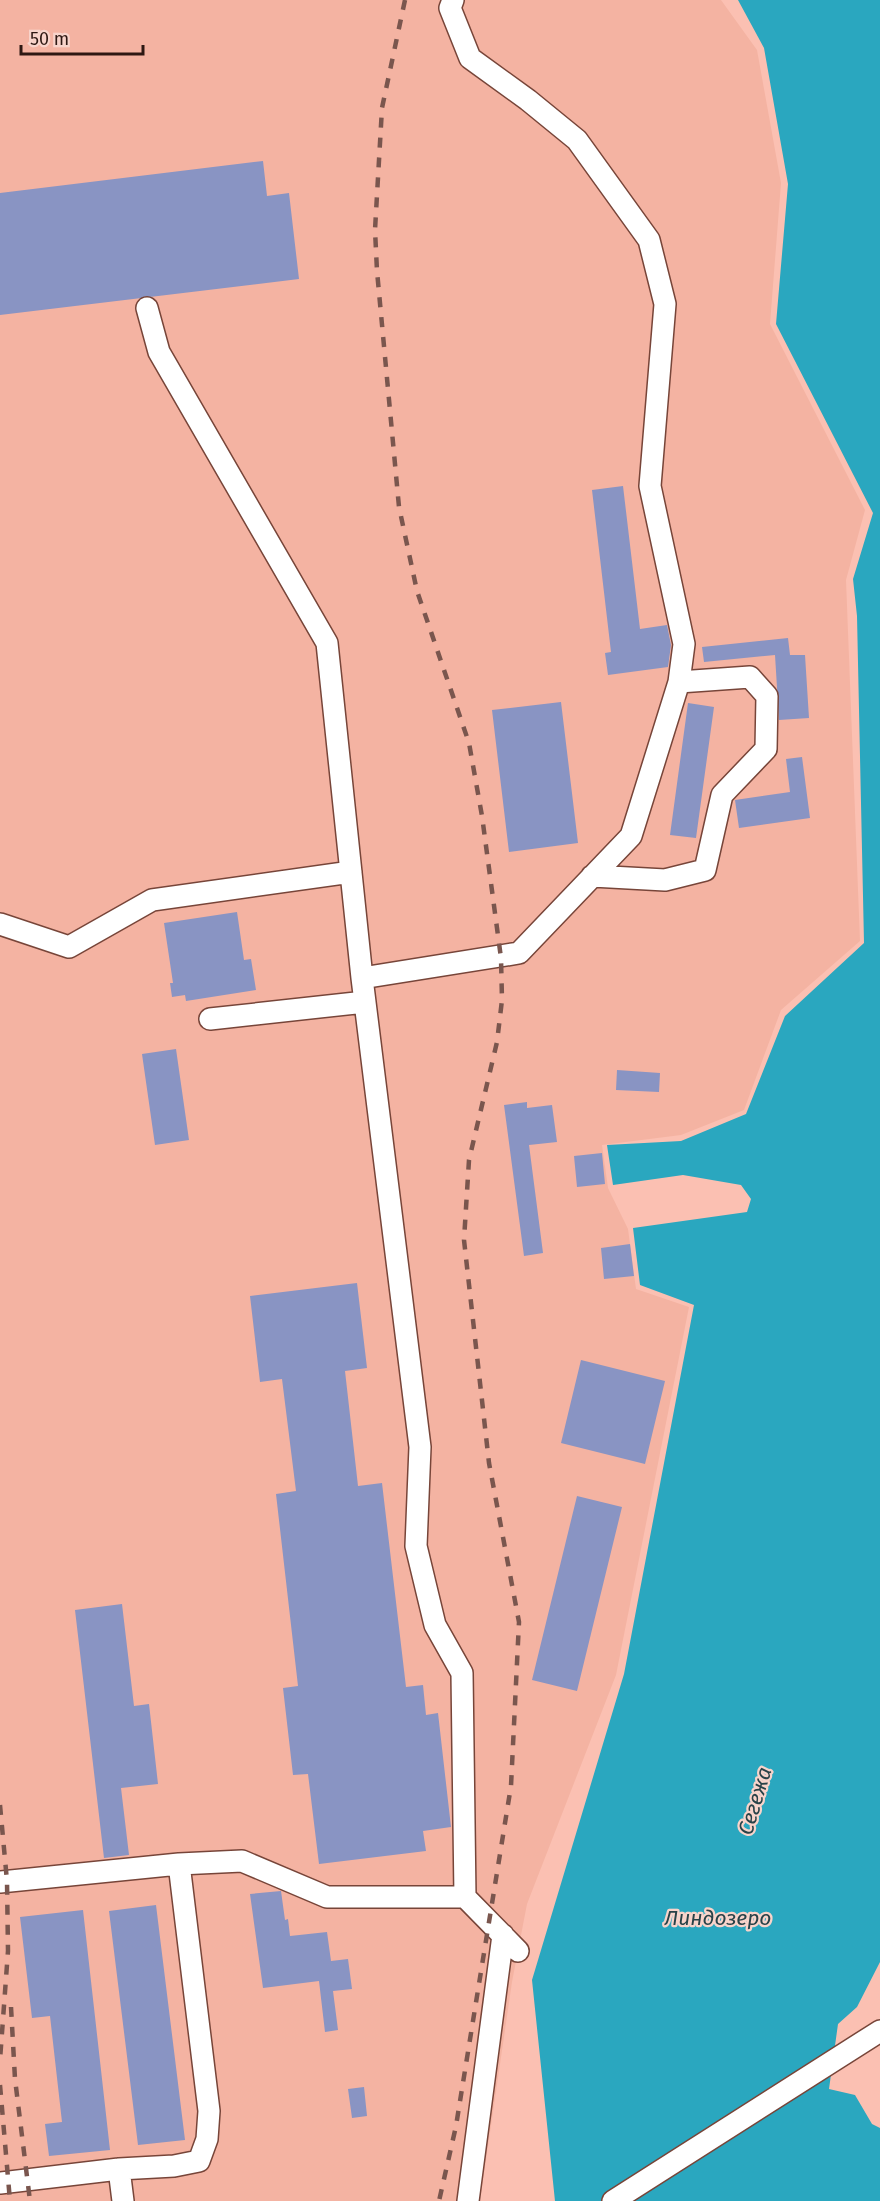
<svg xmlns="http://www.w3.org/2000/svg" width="880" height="2201" viewBox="0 0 880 2201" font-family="'Fira Sans',sans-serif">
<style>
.built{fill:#f4b3a2}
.water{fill:#2aa7bf}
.building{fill:#8994c3}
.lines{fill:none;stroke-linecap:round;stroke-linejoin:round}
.minor-casing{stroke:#774539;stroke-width:24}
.minor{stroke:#fff;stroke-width:21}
.rail{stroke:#7a564e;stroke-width:4.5;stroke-dasharray:10 10;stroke-linecap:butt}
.labels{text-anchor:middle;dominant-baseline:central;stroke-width:4.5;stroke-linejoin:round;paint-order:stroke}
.water-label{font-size:21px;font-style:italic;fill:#284248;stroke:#f8d4cb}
</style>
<rect width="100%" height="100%" fill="#fbc0b2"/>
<!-- built -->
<path class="built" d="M0,0H721L757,50L781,183L770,324L865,510L846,580L860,941L781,1010L744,1110L681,1135L602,1145L608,1188L628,1229L636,1289L689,1307L616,1675L527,1904L512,1982L480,2201H0Z"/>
<!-- water -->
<path class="water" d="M738,0H880V1962L857,2007L838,2024L829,2089L855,2095L872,2124L880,2128V2201H555L532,1980L624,1674L694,1305L640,1285L633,1228L747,1212L751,1199L741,1185L683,1175L613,1185L607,1145L681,1141L746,1114L785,1016L864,943L857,616L853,579L873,513L776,324L788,184L764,48Z"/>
<!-- building -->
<path class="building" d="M263,161L267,196L289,193L299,279L0,315V193Z
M623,486L640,629L667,625L671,645L668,667L608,675L605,653L611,652L592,490Z
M788,638L790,655H805L809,718L779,720L775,655L704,662L702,647Z
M561,702L578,843L509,852L492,710Z
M688,703L714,707L696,838L670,835Z
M802,757L810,818L739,828L735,800L790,792L786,759Z
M237,912L244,960L251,959L256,990L186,1001L185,995L172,997L170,983H173L164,923Z
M176,1049L189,1140L155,1145L142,1054Z
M617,1070L660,1073L659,1092L616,1090Z
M527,1102V1108L552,1105L557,1142L529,1145L543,1253L524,1256L504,1105Z
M602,1153L605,1184L577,1187L574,1156Z
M630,1244L634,1276L604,1279L601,1248Z
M357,1283L367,1368L345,1371L358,1486L382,1483L406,1687L423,1685L426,1715L438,1713L451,1827L423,1831L426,1851L319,1864L308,1774L293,1775L283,1688L298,1686L276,1494L296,1491L282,1379L260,1382L250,1296Z
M581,1360L665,1381L645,1464L561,1443Z
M577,1496L622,1507L577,1691L532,1680Z
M122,1604L134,1706L149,1704L158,1784L121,1788L129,1855L104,1858L75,1610Z
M281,1891L285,1920L288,1919L290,1936L327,1932L331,1961L348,1959L352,1989L333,1991L338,2030L325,2032L319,1981L263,1988L250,1894Z
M156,1905L185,2140L138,2145L109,1911Z
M83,1910L110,2150L49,2156L45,2124L62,2122L50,2016L32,2018L20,1917Z
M364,2087L367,2116L352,2118L348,2089Z"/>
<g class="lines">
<defs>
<path id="minor" d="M147,308L159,352L327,643L362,978L519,953L631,836L679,682L684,644L650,486L665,304L649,240L577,140L528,100L470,58L450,8L453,0
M592,876L665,880L705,870L722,795L766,749L767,696L750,677L679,682
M0,924L69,947L152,900L351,872
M362,978L420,1447L416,1546L435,1625L462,1673L465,1897L518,1951
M210,1019L365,1002
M179,1864L242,1861L327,1897H465
M0,1882L179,1864L209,2111L207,2139L199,2161L174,2166L119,2169L0,2183
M119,2169L123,2201
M468,2201L503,1935
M613,2201L880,2031"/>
</defs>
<!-- minor casing -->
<use href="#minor" class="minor-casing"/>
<!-- minor -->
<use href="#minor" class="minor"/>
<!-- rail -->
<path class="rail" d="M405,0L382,108L375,230L377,271L399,507L417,591L469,743L482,816L501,958L502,1000L497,1042L469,1160L464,1240L489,1463L519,1622L511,1786L456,2126L439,2201
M0,1805L7,1881L8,1951L0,2060
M11,2007L15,2079L30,2201
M0,2085L10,2201"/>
</g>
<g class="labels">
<!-- water labels -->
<g class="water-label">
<text transform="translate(755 1801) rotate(-73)">Сегежа</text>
<text x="718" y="1918">Линдозеро</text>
</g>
</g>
<!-- scale -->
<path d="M21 45v9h122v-9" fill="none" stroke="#2e1813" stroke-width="3"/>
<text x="30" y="45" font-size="18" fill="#2e1813" stroke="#f8d4cb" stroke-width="4.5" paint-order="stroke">50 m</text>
</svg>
